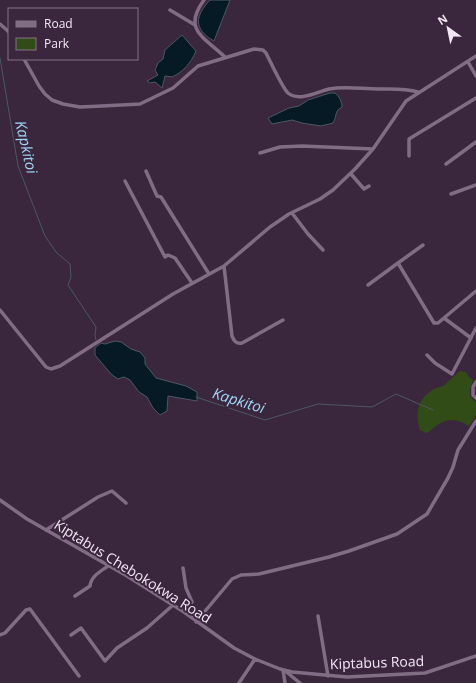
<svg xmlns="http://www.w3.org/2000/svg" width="476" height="683" viewBox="0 0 476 683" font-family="'Open Sans',sans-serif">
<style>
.green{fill:#314c17}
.water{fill:#061a25;stroke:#4d5763}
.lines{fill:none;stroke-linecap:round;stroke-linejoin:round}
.stream{stroke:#4d5763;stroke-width:1}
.minor{stroke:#816b85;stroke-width:3.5}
.labels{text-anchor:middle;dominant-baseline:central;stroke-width:4;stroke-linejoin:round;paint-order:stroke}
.street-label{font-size:14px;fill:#f2e6f5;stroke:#3a273d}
.water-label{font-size:15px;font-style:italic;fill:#a2d5f6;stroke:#3a273d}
</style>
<rect width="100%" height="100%" fill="#3a273d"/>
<!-- green -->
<path class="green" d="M460,371L466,372L468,376L473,380L470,389V396L476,403V415L469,426C457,419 448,417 436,426C432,429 430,432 426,433L420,430C415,413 417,399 434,389C437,388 440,387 443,386C448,382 455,375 460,371Z"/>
<!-- water -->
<path class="water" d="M210,0H230L214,41C193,29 195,16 210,0Z
M182,35L196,51C191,63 183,72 172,77L165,76L162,88L155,82L150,83L147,81L158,75L155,70L158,63L163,59L165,50Z
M330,93H335C339,96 342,102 342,107C334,111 337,117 333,123L321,126L302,123L292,120L272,124L268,118L289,108L299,106L308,100Z
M115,341L121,342L131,349L140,352L145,358V364L156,378L186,386L197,392V401L168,396L167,411L160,415L153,408L147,397L139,392L130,380L124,377L118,379L111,374L95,355V348L101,343L105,344Z"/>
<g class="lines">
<!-- stream -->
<path class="stream" d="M0,58L18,166L45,236L56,252L70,264L71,277L68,285L96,327L95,335L96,340
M196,397L265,420L318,404L372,407L396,394L433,410"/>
<!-- minor -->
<path class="minor" d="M204,0C182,30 204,37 225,57
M170,10L195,25
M0,24L9,32
M24,59L39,86L45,94L52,100L63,104L80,107L102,106L140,104L173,88L198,66L254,49L263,50L266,53C270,61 283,89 288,93C299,102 317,92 329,89C345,86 362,89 378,89C392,89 405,88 418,92
M468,62L476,76
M260,153L280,147L302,146L373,149
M409,156V139L476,98
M446,164L476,142
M146,171L157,196L161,197L209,274
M351,174L364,189L369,186
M125,181L165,257L168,255L175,258L192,283
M451,194L476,185
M292,213L308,234L323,250
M398,263L423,245
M224,266L232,336C234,341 236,344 242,343L283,320
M368,285L398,263L434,323H438L476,291
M0,310L46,367L51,369L60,366L173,294L224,266L270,227L289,214L320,199L333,190L355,169L373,149L406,101L476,56
M444,318L471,338
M427,355L435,363L452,374L476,328
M476,382L473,387V395L476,398
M0,500L27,519L127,576L184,612L234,648L255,659L280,669L292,672L347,677L425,673L476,656
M46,530L98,497L112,491L126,503
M183,568L186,588L192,602L184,612
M75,596L90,586C91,576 101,571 108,566
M318,616L328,676
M196,622L232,579L241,575L259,574L329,557L349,551L397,534L427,514L448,478L453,467L458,450L476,421
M0,635L5,633L26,610L30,609L79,676
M71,635L81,628L105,661L117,648L147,628L173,605
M283,670L285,683
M284,670L300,683
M239,683L255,659"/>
</g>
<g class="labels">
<!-- street labels -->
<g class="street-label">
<text transform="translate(133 571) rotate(32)">Kiptabus Chebokokwa Road</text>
<text transform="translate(377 662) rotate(-2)">Kiptabus Road</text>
</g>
<!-- water labels -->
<g class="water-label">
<text transform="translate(27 147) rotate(77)">Kapkitoi</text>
<text transform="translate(239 400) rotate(17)">Kapkitoi</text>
</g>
</g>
<!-- legend -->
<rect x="8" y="8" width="130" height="52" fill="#3a273d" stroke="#847387"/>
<rect x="16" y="21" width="20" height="6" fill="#816b85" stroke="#847387"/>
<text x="44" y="28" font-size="12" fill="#f2e6f5">Road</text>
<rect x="16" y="38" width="20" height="12" fill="#314c17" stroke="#847387"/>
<text x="44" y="48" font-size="12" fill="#f2e6f5">Park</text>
<!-- north arrow -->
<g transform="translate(448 28) rotate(327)" stroke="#3a273d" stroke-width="3" paint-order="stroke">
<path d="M0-3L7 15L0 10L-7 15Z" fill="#f2e6f5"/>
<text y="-6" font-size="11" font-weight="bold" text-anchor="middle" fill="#f2e6f5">N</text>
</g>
</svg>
